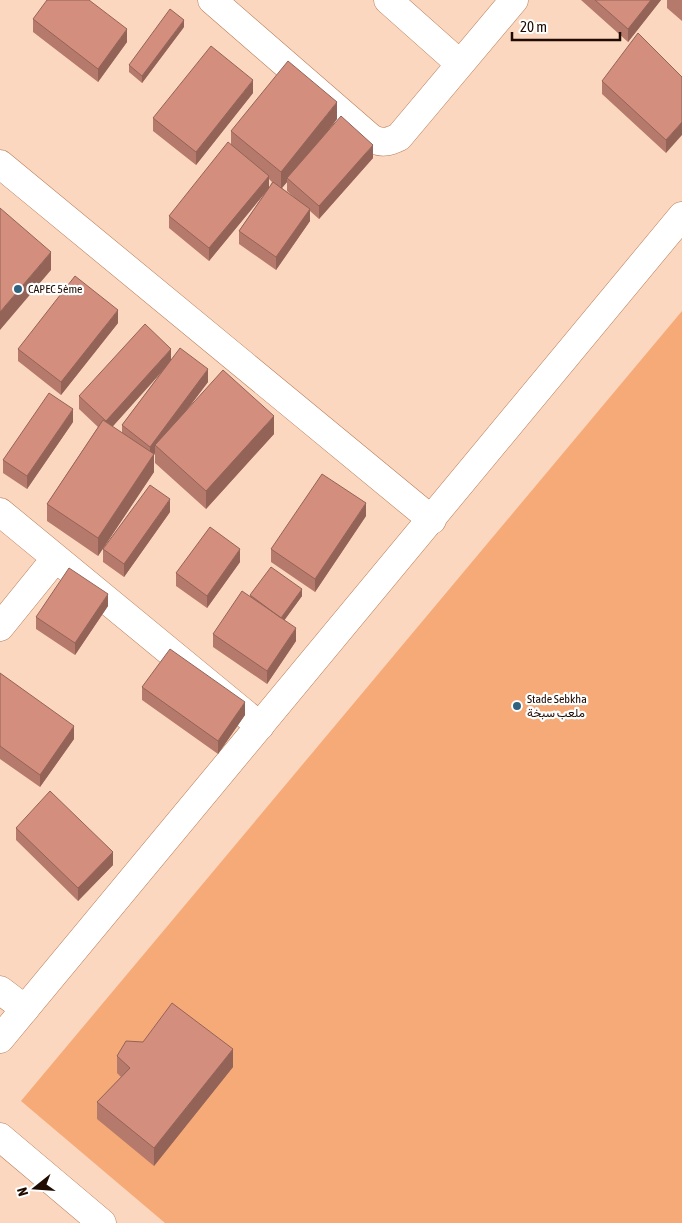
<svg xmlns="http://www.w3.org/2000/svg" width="682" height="1223" viewBox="0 0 682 1223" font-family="'Asap Condensed',Vazirmatn,sans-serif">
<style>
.garden{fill:#f5aa77}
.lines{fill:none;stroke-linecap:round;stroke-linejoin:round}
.street-casing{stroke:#b67d57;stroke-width:29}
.secondary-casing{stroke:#b67d57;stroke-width:29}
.street{stroke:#fff;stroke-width:28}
.secondary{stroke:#fff;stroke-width:28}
.wall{fill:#b57a6c;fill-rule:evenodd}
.shaded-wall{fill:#946358}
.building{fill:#d38e7d;stroke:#946358}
.poi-dot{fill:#2f637f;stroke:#fff;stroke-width:2}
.labels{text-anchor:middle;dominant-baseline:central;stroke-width:4.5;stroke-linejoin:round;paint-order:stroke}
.poi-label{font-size:12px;fill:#200b00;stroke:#fff;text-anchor:start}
</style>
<rect width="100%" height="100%" fill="#fcd7bf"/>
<!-- garden -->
<path class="garden" d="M682,311V1223H165L21,1101Z"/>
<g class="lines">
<defs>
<path id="street" d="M212,0L371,138C381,144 389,142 399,137L514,0
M388,0L460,64
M0,164L432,520
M0,512L260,726
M0,627L55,559
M0,990L25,1009
M0,1137L102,1223"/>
<path id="secondary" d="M0,1039L682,216"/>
</defs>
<!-- street casing -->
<use href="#street" class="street-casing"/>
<!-- secondary casing -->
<use href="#secondary" class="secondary-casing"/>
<!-- street -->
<use href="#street" class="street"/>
<!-- secondary -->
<use href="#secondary" class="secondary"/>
</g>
<!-- wall -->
<path class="wall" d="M581,0H661L628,42Z
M667,0H682V21L667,8Z
M33,19L127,42L98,82L33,32Z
M184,27L142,83L129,72V65Z
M682,77L666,153L602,94V81Z
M253,93L196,165L153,131V118Z
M337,119L327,133L373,158L319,219L310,211V221L276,270L239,244V231L265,193L209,261L169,228V216L231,145V131ZM269,179L272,182L269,188ZM287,182V191L296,199L282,188Z
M118,323L61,395L18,361V349Z
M171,359L208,382L186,411L274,434L206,509L155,463V453L154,455V472L98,556L47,521V504L98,427L79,409V396ZM161,373L122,425V433L112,427Z
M73,422L27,489L3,473V460Z
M170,512L124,577L103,562V549Z
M366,516L315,592L271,562V549Z
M240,562L207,608L176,586V573Z
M250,595L302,596L284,620L296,641L267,684L213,647V634L250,597Z
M108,606L75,655L36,629V617Z
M0,673L74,739L40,787L0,759Z
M142,687L245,715L218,754L142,700Z
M16,828L113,865L78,901L16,840Z
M117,1056L233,1067L154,1166L97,1119V1102L121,1077L117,1073Z"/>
<!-- shaded-wall -->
<path class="shaded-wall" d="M651,0H661L628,42V29Z
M184,20V27L142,83V76Z
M127,29V42L98,82V69Z
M253,80V93L196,165V152Z
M337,102V119L289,180L287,178V182L281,189V172Z
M682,122V135L666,153V140Z
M373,145V158L319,219V206Z
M269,176V188L209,261V248Z
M310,209V221L276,270V257Z
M51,252V270L0,330V312Z
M118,310V323L61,395V382Z
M171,349V361L106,434V421Z
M208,369V382L158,448L155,445V453L154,455V472L98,556V538L150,460V447Z
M73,409V422L27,489V476Z
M274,416V434L206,509V491Z
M170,499V512L124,577V564Z
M366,503V516L315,592V579Z
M240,549V562L207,608V596Z
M302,589V596L281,625V618Z
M108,594V606L75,655V643Z
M296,628V641L267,684V671Z
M245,702V715L218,754V741Z
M74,726V739L40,787V775Z
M113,852V865L78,901V888Z
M233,1049V1067L154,1166V1148Z"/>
<!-- building -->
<path class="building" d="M47,0H89L127,29L98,69L33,19Z
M595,0H651L628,29Z
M170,9L184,20L142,76L129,65Z
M638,33L682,77V122L666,140L602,81Z
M211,46L253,80L196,152L153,118Z
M288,61L337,102L281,172L231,131Z
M341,116L373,145L319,206L287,178Z
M228,142L269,176L209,248L169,216Z
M273,182L310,209L276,257L239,231Z
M0,208L51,252L0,312Z
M75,276L118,310L61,382L18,349Z
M145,324L171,349L106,421L79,396Z
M180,348L208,369L150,447L122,425Z
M223,370L274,416L206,491L155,445Z
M49,393L73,409L27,476L3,460Z
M103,420L154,454L98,538L47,504Z
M322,474L366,503L315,579L271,549Z
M150,485L170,499L124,564L103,549Z
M210,527L240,549L207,596L176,573Z
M271,567L302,589L281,618L250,595Z
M69,568L108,594L75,643L36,617Z
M242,591L296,628L267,671L213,634Z
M170,649L245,702L218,741L142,687Z
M0,673L74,726L40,775L0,746Z
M50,791L113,852L78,888L16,828Z
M172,1003L233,1049L154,1148L97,1102L130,1068L117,1056L126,1041L143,1042Z"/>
<!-- markers -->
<g class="poi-dot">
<circle cx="18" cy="289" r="5"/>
<circle cx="517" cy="706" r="5"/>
</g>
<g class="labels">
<!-- poi labels -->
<g class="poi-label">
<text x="28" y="289">CAPEC 5ème</text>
<text x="527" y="699">Stade Sebkha<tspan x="527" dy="14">ملعب سبخة</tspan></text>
</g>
</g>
<!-- north arrow -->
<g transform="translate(35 1188) rotate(253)" stroke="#ffffff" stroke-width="4" paint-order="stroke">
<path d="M0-4L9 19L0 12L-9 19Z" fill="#200b00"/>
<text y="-8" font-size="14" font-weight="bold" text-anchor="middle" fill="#200b00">N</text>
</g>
<!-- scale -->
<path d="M512 32v8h108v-8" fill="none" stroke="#200b00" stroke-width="2.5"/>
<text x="520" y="32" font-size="15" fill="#200b00" stroke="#ffffff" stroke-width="4" paint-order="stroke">20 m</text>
</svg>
